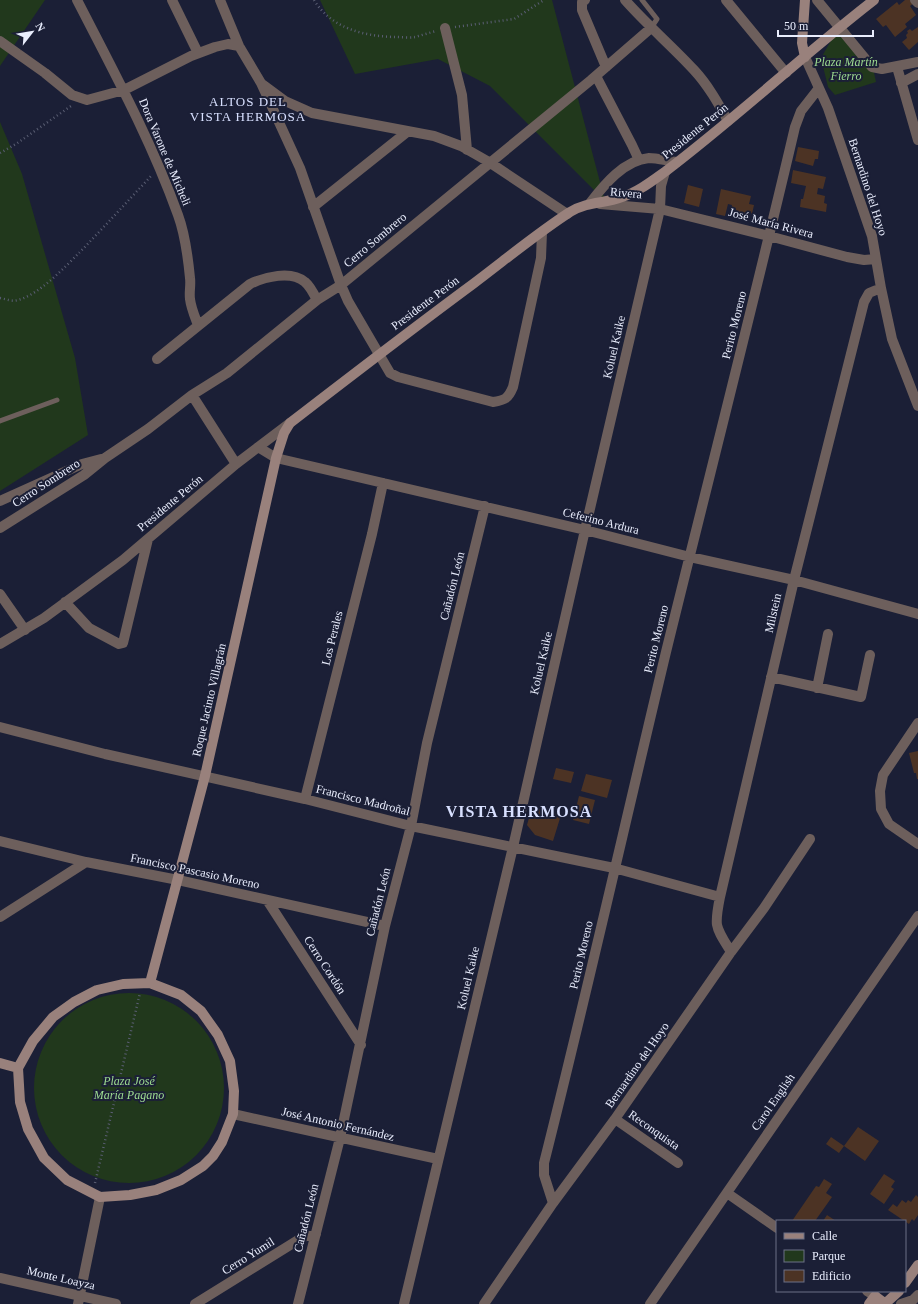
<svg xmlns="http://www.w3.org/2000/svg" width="918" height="1304" viewBox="0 0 918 1304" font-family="Georgia,serif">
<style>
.green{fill:#21381c}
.building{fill:#4c3324}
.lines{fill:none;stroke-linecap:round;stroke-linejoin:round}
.path{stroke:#5a5e73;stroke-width:2.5;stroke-dasharray:1 3;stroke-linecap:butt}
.lane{stroke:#6d5f5c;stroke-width:5}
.street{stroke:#6d5f5c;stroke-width:10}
.secondary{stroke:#99817c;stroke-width:10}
.labels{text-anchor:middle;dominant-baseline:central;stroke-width:4;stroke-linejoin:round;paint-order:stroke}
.park-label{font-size:12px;font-style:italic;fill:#9ddb90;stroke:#1b1f36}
.street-label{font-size:12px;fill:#e9edfd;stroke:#1b1f36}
.neighbourhood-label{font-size:13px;letter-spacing:1px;fill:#d8e0ff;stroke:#1b1f36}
.district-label{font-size:16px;font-weight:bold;letter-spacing:1px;fill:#d8e0ff;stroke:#1b1f36}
</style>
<rect width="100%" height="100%" fill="#1b1f36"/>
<!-- green -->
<path class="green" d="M0,0H45L0,66Z
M320,0H552L605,201L490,86L438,59L355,74Z
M839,27L873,68L876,82L835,95L828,87L821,58Z
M0,122L22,174L75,358L88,435L0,491Z
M34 1088a95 95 0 1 1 190 0a95 95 0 1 1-190 0Z"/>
<!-- building -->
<path class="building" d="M905,0H911L914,3L910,6L916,15L905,24L907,27L895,37L886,25L883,27L876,19L897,2L899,5Z
M918,27V42L909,50L902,42L907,38L906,35L908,33L907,31L910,29L912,31Z
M798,147L819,151L818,159H815L813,166L795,161Z
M793,170L826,177L823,189L818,188L817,194L825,196L824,203L827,204L826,212L800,207L801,199H803L806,186L791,183Z
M688,185L703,189L699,207L684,203Z
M721,189L751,196L749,204L754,205L752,214L746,212L745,216L730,213L732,205L728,204L725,216L716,214Z
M918,751V779H917L916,773H914L909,753Z
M556,768L574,772L571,783L553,779Z
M586,774L612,780L607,798L581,791Z
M579,796L595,800L589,824L573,820Z
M532,807L561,815L553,841L535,835L527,825Z
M858,1127L879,1141L865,1161L844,1146Z
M831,1137L844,1146L839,1153L826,1144Z
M884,1174L895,1181L891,1187L894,1189L884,1204L870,1194Z
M824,1179L832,1184L826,1193L832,1197L815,1221H792L816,1186L819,1187Z
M916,1195L918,1197V1215L914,1221L912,1219L909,1224L888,1210L893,1204L897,1207L902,1200L906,1203L908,1200L911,1202Z
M827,1215L836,1221H823Z"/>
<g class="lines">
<!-- path -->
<path class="path" d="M314,0C331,28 363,36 394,37C401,37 409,38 415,37C422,35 429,33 436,31
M455,27L514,19L544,0
M0,153L16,144L71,106
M0,298C6,299 12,302 18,300C40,294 64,268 80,252C104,227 127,202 151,176
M95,1183L140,993"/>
<!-- lane -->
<path class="lane" d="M642,0L657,19L651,28
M0,421L57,400"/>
<!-- street -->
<path class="street" d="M77,0C113,70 151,140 178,215C185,234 188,257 190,278C191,285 189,292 190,299C191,308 195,317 198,325
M172,0L198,53
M220,0L239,46L261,83L300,168L341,285L348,301L390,373L398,377L493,402C505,400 508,399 513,387L541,258L542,232
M585,0L582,2V10L606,67
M625,0C647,25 672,46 694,70C708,85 718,103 728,121
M726,0L786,73
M817,0L872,67L882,69L918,62
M915,0L918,3
M445,28L462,95L467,150
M0,41L45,73L72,95L87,100L124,90L191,56L215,47L228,44L239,46
M805,57L828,108L872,236L881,288L892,339L918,406
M897,67L918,140
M596,76L632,145L639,160
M901,83L918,74
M262,84L285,101L312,113L434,136L461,146L489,162L567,214
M590,203C604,185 624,160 649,158C657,158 668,161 677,162
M600,204L660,209L769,236L847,257L864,260L876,259
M313,207L407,132
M157,359L250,284C265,277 291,270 305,282C310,286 314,294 317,300
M192,395L236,464
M258,447L276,458L585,530L690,557L794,580L918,614
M0,501L82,464L101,459
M0,528L84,475L105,458L148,429L192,395L227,373L317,300L341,285L591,80L651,28
M0,594L25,630
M65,602L89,628L119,644L123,643L148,539
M0,644L44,618L123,560L236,464L290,423
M771,677L861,697L870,655
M817,688L828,634
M918,723L883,775L880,791L881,809L889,824L918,844
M0,727L105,754L305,799L411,826L614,868L720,897
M305,799L372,534L383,483
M0,841L86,862L178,880L385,926
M267,900L361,1045
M0,917L86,862
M731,952C715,926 714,927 720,897L794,580L864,302L869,293L881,288
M233,1114L438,1159
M615,1119L678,1163
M727,1193L777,1228
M553,1203L544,1175V1163C587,993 625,823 666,652C709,477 754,302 795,127L801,111L819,88
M0,1278L116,1304
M867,1291L875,1296
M78,1304L100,1197
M195,1304L303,1237L316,1234
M298,1304L340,1138L385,926L411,826L427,743L485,506
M404,1304L513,847L585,530L660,209L661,186L665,172
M484,1304L553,1203L615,1119L731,952L764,908L810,839
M650,1304L918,916
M901,1304L913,1300L918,1295"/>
<!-- secondary -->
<path class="secondary" d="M805,0L802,43L805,57
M150,983L205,776L276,458L284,433L290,423C351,376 412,329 473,284C505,260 536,234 570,212C589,201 603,204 622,197C638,192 652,181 666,171C737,117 803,55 874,0
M150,983L181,995L201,1011L218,1035L230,1061L234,1091L233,1114L222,1142L213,1156L203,1166L181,1180L156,1190L130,1195L100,1197L67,1180L44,1158L28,1129L20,1102L18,1068L33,1041L53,1017L74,1002L97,990L123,984Z
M0,1063L18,1068
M905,1283L918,1265
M869,1304L875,1296L883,1302H887L899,1291"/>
</g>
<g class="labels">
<!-- park labels -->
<g class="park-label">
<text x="846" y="62">Plaza Martín<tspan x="846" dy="14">Fierro</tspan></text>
<text x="129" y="1081">Plaza José<tspan x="129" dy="14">María Pagano</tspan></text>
</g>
<!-- street labels -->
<g class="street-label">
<text transform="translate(695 131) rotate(-39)">Presidente Perón</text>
<text transform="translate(165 152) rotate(67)">Dora Varone de Micheli</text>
<text transform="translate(868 187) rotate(72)">Bernardino del Hoyo</text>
<text transform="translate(626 193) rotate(5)">Rivera</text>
<text transform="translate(771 223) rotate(15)">José María Rivera</text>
<text transform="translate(375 240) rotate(-40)">Cerro Sombrero</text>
<text transform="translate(425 303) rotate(-37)">Presidente Perón</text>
<text transform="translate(734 325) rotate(-76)">Perito Moreno</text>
<text transform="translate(614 347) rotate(-77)">Koluel Kaike</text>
<text transform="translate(46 483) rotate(-33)">Cerro Sombrero</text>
<text transform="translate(170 503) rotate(-40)">Presidente Perón</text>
<text transform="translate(601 521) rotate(14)">Ceferino Ardura</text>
<text transform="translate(452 586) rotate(-76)">Cañadón León</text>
<text transform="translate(773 613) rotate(-77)">Milstein</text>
<text transform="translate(332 638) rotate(-76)">Los Perales</text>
<text transform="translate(656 639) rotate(-76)">Perito Moreno</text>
<text transform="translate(541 663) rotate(-77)">Koluel Kaike</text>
<text transform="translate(209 700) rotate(-77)">Roque Jacinto Villagrán</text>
<text transform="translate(363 800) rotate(14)">Francisco Madroñal</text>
<text transform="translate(195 871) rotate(12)">Francisco Pascasio Moreno</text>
<text transform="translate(378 902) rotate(-76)">Cañadón León</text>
<text transform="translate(581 955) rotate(-77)">Perito Moreno</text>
<text transform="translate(325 965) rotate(57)">Cerro Cordón</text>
<text transform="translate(468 978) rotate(-77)">Koluel Kaike</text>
<text transform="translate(637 1065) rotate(-55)">Bernardino del Hoyo</text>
<text transform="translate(773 1102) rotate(-55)">Carol English</text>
<text transform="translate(338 1124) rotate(13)">José Antonio Fernández</text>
<text transform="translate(654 1130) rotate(35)">Reconquista</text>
<text transform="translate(306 1218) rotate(-76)">Cañadón León</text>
<text transform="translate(248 1256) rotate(-32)">Cerro Yumil</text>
<text transform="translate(61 1278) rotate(13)">Monte Loayza</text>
</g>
<!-- neighbourhood labels -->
<g class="neighbourhood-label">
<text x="248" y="101">ALTOS DEL<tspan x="248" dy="15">VISTA HERMOSA</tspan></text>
</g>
<!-- district labels -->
<g class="district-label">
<text x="519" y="811">VISTA HERMOSA</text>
</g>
</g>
<!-- legend -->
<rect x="776" y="1220" width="130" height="72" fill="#1b1f36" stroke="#6d7186"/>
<rect x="784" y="1233" width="20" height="6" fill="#99817c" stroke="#6d7186"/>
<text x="812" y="1240" font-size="12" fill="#e9edfd">Calle</text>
<rect x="784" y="1250" width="20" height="12" fill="#21381c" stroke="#6d7186"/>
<text x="812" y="1260" font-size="12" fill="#e9edfd">Parque</text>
<rect x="784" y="1270" width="20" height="12" fill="#4c3324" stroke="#6d7186"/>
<text x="812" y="1280" font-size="12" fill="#e9edfd">Edificio</text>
<!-- north arrow -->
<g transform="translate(32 32) rotate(59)" stroke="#1b1f36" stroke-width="3" paint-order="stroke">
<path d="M0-3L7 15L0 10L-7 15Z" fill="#e9edfd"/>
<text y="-6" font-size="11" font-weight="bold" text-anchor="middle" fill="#e9edfd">N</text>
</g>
<!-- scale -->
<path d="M778 30v6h95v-6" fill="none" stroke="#e9edfd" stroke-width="2"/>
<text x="784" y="30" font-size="12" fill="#e9edfd" stroke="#1b1f36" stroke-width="3" paint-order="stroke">50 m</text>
</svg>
